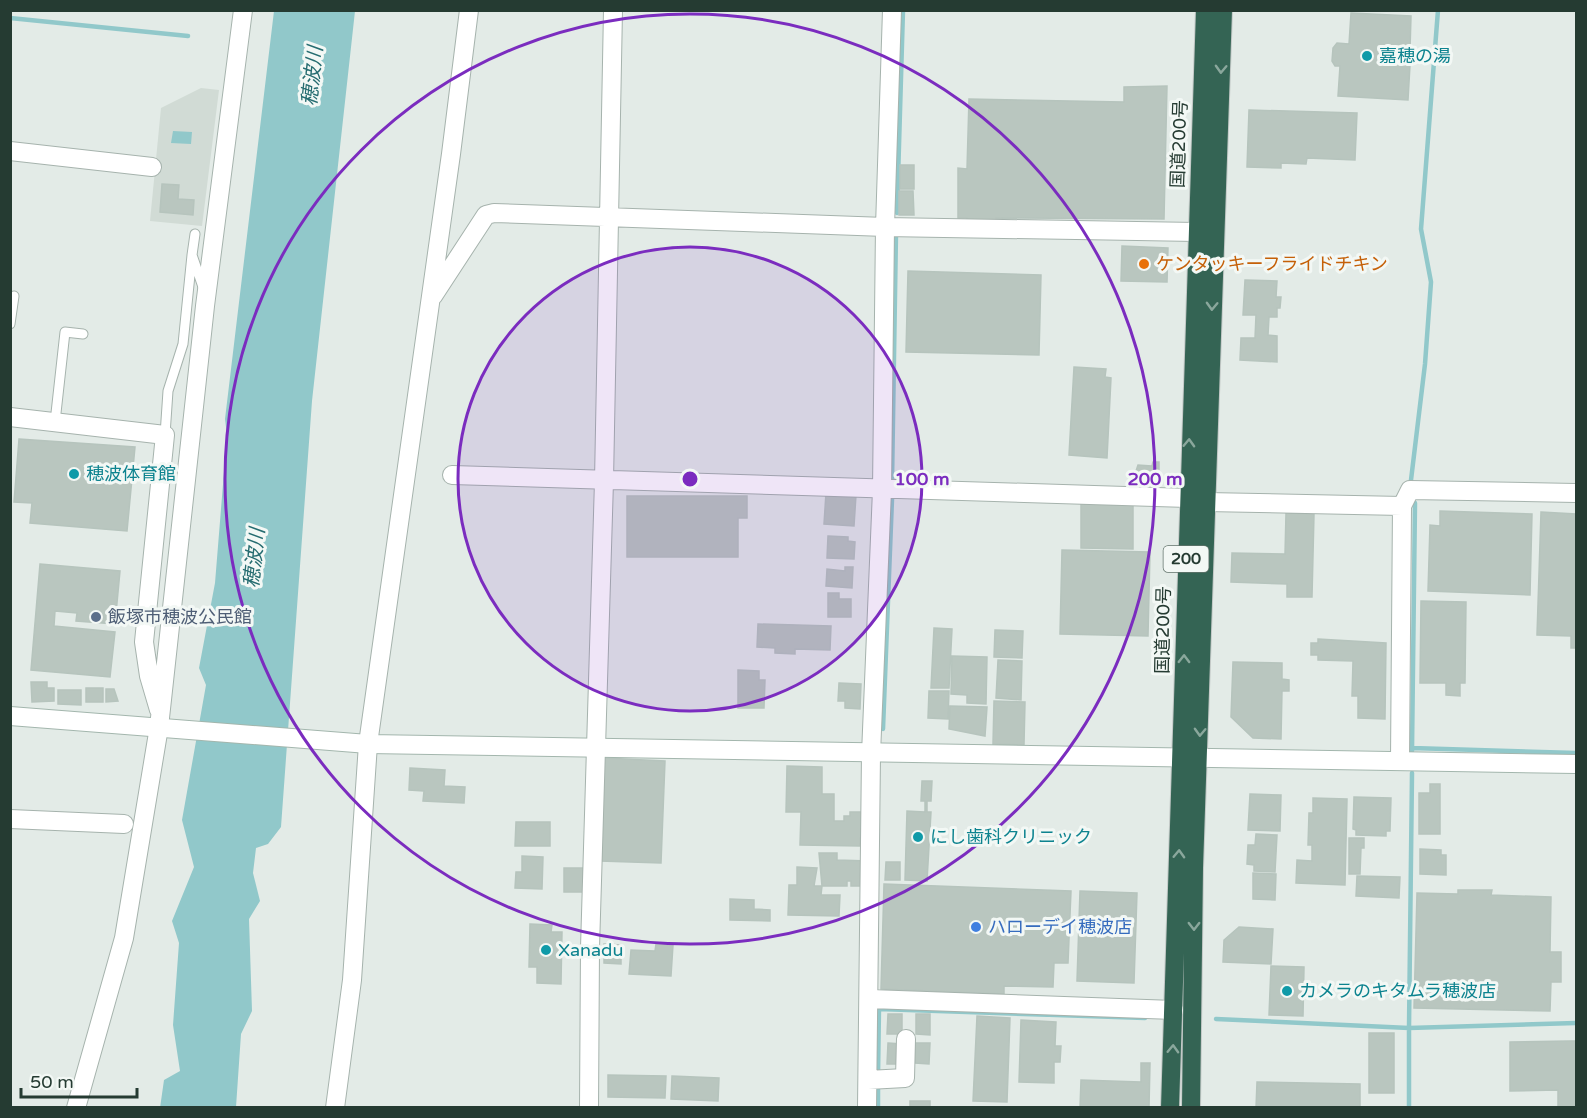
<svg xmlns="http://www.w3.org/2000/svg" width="1587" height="1118" viewBox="0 0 1587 1118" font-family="'Varela Round','Noto Sans JP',sans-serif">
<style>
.built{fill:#d1dbd5}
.water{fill:#91c8ca}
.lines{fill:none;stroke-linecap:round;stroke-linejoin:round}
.stream{stroke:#91c8ca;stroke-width:4.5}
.building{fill:#b9c6bf;stroke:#b6c4bd;stroke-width:1.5}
.lane-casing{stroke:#a6b3ad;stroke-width:11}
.street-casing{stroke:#a6b3ad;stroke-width:20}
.secondary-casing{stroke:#a3b6ad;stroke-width:20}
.highway-casing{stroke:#c2c8c6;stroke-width:20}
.lane{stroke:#fff;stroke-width:9}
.street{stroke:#fff;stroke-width:18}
.secondary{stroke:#fff;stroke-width:18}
.highway{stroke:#346454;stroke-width:18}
.oneway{stroke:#8aa79c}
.ring{fill:none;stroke:#7b2cbf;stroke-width:3}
.culture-dot{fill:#0f9aa8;stroke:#f3f8f5;stroke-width:2}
.food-dot{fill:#e8710a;stroke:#f3f8f5;stroke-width:2}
.service-dot{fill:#5c6f8a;stroke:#f3f8f5;stroke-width:2}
.shop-dot{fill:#3f7fe0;stroke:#f3f8f5;stroke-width:2}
.labels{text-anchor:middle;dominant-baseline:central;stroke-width:6;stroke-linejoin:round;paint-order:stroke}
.shield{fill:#f3f8f5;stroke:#63746c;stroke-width:1.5}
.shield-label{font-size:16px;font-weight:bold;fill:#253b32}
.culture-label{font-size:18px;fill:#0d838f;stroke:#f3f8f5;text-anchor:start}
.street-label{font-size:18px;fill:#253b32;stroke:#f3f8f5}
.food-label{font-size:18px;fill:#c56008;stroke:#f3f8f5;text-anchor:start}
.service-label{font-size:18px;fill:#4e5e75;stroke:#f3f8f5;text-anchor:start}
.shop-label{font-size:18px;fill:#366cbe;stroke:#f3f8f5;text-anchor:start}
.water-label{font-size:20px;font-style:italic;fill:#256c70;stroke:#f3f8f5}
.centre{fill:#7b2cbf;stroke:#f3f8f5;stroke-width:3}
.ring-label{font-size:18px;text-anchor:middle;font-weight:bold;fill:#7b2cbf;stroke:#f3f8f5;stroke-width:6;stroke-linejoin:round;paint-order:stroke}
</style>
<rect width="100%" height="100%" fill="#e3ebe7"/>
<!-- built -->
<path class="built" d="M201,88L219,90L202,226L150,221L161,108Z"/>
<!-- water -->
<path class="water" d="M274,11H355L312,401L281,827L268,844L256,848L253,873L260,901L249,919L252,1011L241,1034L236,1107L160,1108L164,1080L180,1071L173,1025L179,943L172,921L194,867L182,820L206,685L199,668L215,583L227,435L225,419Z
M173,131L192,132L191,144L171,143Z"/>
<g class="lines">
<!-- stream -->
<path class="stream" d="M10,18L188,36
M897,213L903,10
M1411,480L1425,364L1431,282L1421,229L1438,10
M892,482L896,233
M883,729L892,499
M1412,748L1576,753
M1412,751L1415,503
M879,1009L1145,1018
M1216,1019L1409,1028L1412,773
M878,1076L879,1007
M878,1108V1085
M1409,1108V1028L1576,1023"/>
</g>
<!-- building -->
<path class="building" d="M1351,13L1411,16L1410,50H1401V64L1410,65L1408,100L1338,96L1340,66H1335L1332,61L1333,48L1337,43L1349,44Z
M1167,86L1164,219L996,218L995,226L967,225V218H958V168L967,169L969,99L1124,102V87Z
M1249,110L1357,113L1355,160L1307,158L1306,164L1281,163V168L1247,167Z
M900,165H914V189H900Z
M162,184L179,185L178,199L194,200L193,215L160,212Z
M899,191H913L914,215H899Z
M1122,246L1168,248L1167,282L1121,281Z
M908,271L1041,275L1039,355L906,352Z
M1245,280L1277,281L1276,297H1281L1280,308H1277V317H1269L1268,335L1277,336V362L1240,360L1241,338H1255L1256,315H1243Z
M1074,367L1106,369L1105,377L1111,378L1107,458L1069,455Z
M19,439L135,447L127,531L30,523L32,503L14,502Z
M1153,462H1159V469L1155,468L1153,489L1140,487V481L1133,480L1138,465L1152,466Z
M826,493L856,495L854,526L824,524Z
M627,496H747V518H738V557H627Z
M1081,503L1133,504V549L1081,548Z
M1440,511L1532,514L1530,595L1428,591L1430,525L1440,526Z
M1541,512L1576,514V648H1571V636L1537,635Z
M1286,513L1314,514L1312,597H1287V584L1231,582L1232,553L1285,554Z
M828,536L848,537V541L855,542L854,559L827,558Z
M1062,550L1150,552L1148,636L1060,634Z
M40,564L120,571L115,624L76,621L77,613L55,611L54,626L115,632L110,677L31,670Z
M845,567H853L852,588L826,586L827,569L845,571Z
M828,593H839V599H851V617H828Z
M1421,601L1466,602L1465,683H1460V696L1446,695V683H1420Z
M758,624L831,626L830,650L795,649V654L775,653V648L757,647Z
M934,628L952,629L949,688H931Z
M995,630L1023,631L1022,658L994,657Z
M1318,639L1386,643L1385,719L1358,718V696H1352L1353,661L1318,660V655H1311V643H1318Z
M952,656L987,657L986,704L967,703V695L951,694Z
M998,660L1022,661L1021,700L996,698Z
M1233,662L1282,663V679L1289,680V691H1282L1281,739L1253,738L1231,717Z
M738,670L759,671V680H765L764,708H738Z
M31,682H47V688H54V701L32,702Z
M839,683L861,684L860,709L845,708V701H838Z
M86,688H103V702H86Z
M106,689H114L118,701L106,702Z
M58,690H81V705L58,704Z
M929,691H949L948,719L928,718Z
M994,701L1025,702L1024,745L993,744Z
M950,706L987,707L985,736L949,729Z
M604,758L665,761L661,863L600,861Z
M787,766L822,767V794H834V821H844V816H850V812H869L868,838H860V846L800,845L801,812H786Z
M410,768L445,770L444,786L465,787L464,803L423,801L424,791L409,790Z
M922,781H932L931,801H927V812H931L927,881L905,880L907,811L925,812V801H921Z
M1430,784H1440V834H1419V793H1430Z
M1250,794L1281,795L1280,831L1248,830Z
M1354,797L1391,798L1390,831H1386V836L1356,835V830L1353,829Z
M1313,798L1347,799L1345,885L1296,883L1297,860L1312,861V845H1308L1309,813H1313Z
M516,822H550V846H515Z
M1256,834L1277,835L1275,872L1254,871V865L1247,864L1248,845H1255Z
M1349,838H1364V848H1361L1360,874H1349Z
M1420,849L1441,850V855H1446V875L1420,874Z
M819,853H837V860L868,861L867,886H851V881H847V886H822Z
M522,856L543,857L542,889L515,888L516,872H522Z
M886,862H900V880H885Z
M797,867L817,868L814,886H822L821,895H840L839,916L788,915L789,885H797Z
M564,868H585L584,892H564Z
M1253,873L1276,874L1275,900L1253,899Z
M1357,876L1400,877L1399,898L1356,896Z
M884,884L1071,891L1068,963H1054L1053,987L1004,986V994L881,989Z
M1458,890H1492L1491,895L1551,897L1550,952H1561V982H1551L1550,1011L1414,1008L1417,893L1458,894Z
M1080,891L1137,893L1134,983L1077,981Z
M730,899L754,900V909L770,910V921L730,920Z
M530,924L552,925L551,932H562L561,984L537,983V967H529Z
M1239,927L1273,929L1271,964L1223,962L1224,940Z
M604,944L621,945V964L604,963Z
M656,944L673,945L671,976L629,974L631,950L655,951Z
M1271,966L1304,967L1303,1016L1269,1015Z
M888,1014H902V1034H887Z
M916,1014H930V1035L916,1034Z
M977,1016L1010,1018L1007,1102L973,1101Z
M1021,1020L1056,1022L1055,1046H1061L1060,1062H1054V1083L1019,1082Z
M1369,1033H1394V1093H1369Z
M1570,1041H1576V1108H1558V1090L1510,1091V1042Z
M888,1043L902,1044V1064H887Z
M915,1043H930L929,1064L915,1063Z
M1141,1063H1150L1149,1108H1080L1081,1080L1141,1082Z
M608,1075L666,1076L665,1098L608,1097Z
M672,1076L719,1078L718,1101L671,1099Z
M1257,1082L1360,1084V1108H1256Z
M910,1101H930V1108H910Z"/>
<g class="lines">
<defs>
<path id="lane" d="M192,255L195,234
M10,324L14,296
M55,422L65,332L83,334
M165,435L168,391L183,344L192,255L203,287"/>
<path id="street" d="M10,151L152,167
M433,296L486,215L494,213L885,227L1197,232
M10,417L165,435L144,642L149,676L159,710
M452,475L1188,498
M1206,502L1402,506
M1400,760L1402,506L1410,490L1576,493
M10,819L124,824
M870,999L1174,1010
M868,1080L905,1078L906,1039
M76,1108L124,938L159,727L205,306L243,10
M335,1108L352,980L368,744L451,154L469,10
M589,1108L590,948L604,481L613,10
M867,1108L871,754L882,490L885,227L892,10"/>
<path id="secondary" d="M10,716L368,744L1576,764"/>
<path id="highway" d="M1170,1108L1205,10
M1191,1108L1194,868L1223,10"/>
</defs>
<!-- lane casing -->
<use href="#lane" class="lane-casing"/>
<!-- street casing -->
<use href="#street" class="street-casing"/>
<!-- secondary casing -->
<use href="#secondary" class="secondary-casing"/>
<!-- highway casing -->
<use href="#highway" class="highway-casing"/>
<!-- lane -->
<use href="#lane" class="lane"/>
<!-- street -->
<use href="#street" class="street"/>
<!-- secondary -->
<use href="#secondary" class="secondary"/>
<!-- highway -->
<use href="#highway" class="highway"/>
</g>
<!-- one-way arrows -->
<defs><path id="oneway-chevron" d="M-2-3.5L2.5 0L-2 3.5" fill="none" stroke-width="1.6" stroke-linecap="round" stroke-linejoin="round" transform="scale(1.5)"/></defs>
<g class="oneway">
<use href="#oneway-chevron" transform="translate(1221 69) rotate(92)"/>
<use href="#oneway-chevron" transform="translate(1212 306) rotate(92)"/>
<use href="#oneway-chevron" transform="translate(1189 443) rotate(-88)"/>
<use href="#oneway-chevron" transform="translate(1184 659) rotate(-89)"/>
<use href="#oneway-chevron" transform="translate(1200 732) rotate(92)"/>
<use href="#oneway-chevron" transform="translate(1179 854) rotate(-88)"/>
<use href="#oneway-chevron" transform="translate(1194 926) rotate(90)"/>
<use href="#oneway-chevron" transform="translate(1173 1049) rotate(-88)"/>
</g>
<!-- distance rings -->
<circle cx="690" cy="479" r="232" fill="#7b2cbf" fill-opacity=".12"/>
<g class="ring">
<circle cx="690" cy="479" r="232"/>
<circle cx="690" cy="479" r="465"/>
</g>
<!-- markers -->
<g class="culture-dot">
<circle cx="1367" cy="56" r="6"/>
<circle cx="74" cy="474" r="6"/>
<circle cx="918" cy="837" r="6"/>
<circle cx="546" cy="950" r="6"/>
<circle cx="1287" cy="991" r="6"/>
</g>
<circle class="food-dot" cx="1144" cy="264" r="6"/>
<circle class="service-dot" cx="96" cy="617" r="6"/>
<circle class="shop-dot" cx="976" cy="927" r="6"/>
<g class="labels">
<!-- shield labels -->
<rect class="shield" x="1163.5" y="546" width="45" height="26" rx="4.5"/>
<g class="shield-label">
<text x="1186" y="559">200</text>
</g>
<!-- culture labels -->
<g class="culture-label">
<text x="1379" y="56">嘉穂の湯</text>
<text x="86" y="474">穂波体育館</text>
<text x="930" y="837">にし歯科クリニック</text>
<text x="558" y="950">Xanadu</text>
<text x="1299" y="991">カメラのキタムラ穂波店</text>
</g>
<!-- street labels -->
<g class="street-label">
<text transform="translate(1179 144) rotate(-88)">国道200号</text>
<text transform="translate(1163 630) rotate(-89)">国道200号</text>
</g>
<!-- food labels -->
<g class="food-label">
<text x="1156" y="264">ケンタッキーフライドチキン</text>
</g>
<!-- service labels -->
<g class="service-label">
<text x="108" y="617">飯塚市穂波公民館</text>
</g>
<!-- shop labels -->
<g class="shop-label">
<text x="988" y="927">ハローデイ穂波店</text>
</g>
<!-- water labels -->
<g class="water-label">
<text transform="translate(313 76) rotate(-84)">穂波川</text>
<text transform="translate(255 558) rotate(-84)">穂波川</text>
</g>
</g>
<circle cx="690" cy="479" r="9" class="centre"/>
<g class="ring-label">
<text x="922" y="485">100 m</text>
<text x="1155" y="485">200 m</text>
</g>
<!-- border -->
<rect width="1587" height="1118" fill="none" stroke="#253b32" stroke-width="24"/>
<!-- scale -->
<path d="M21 1088v9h116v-9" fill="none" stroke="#253b32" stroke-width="3"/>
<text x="30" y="1088" font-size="18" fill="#253b32" stroke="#f3f8f5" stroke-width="4.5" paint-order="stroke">50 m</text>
</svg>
